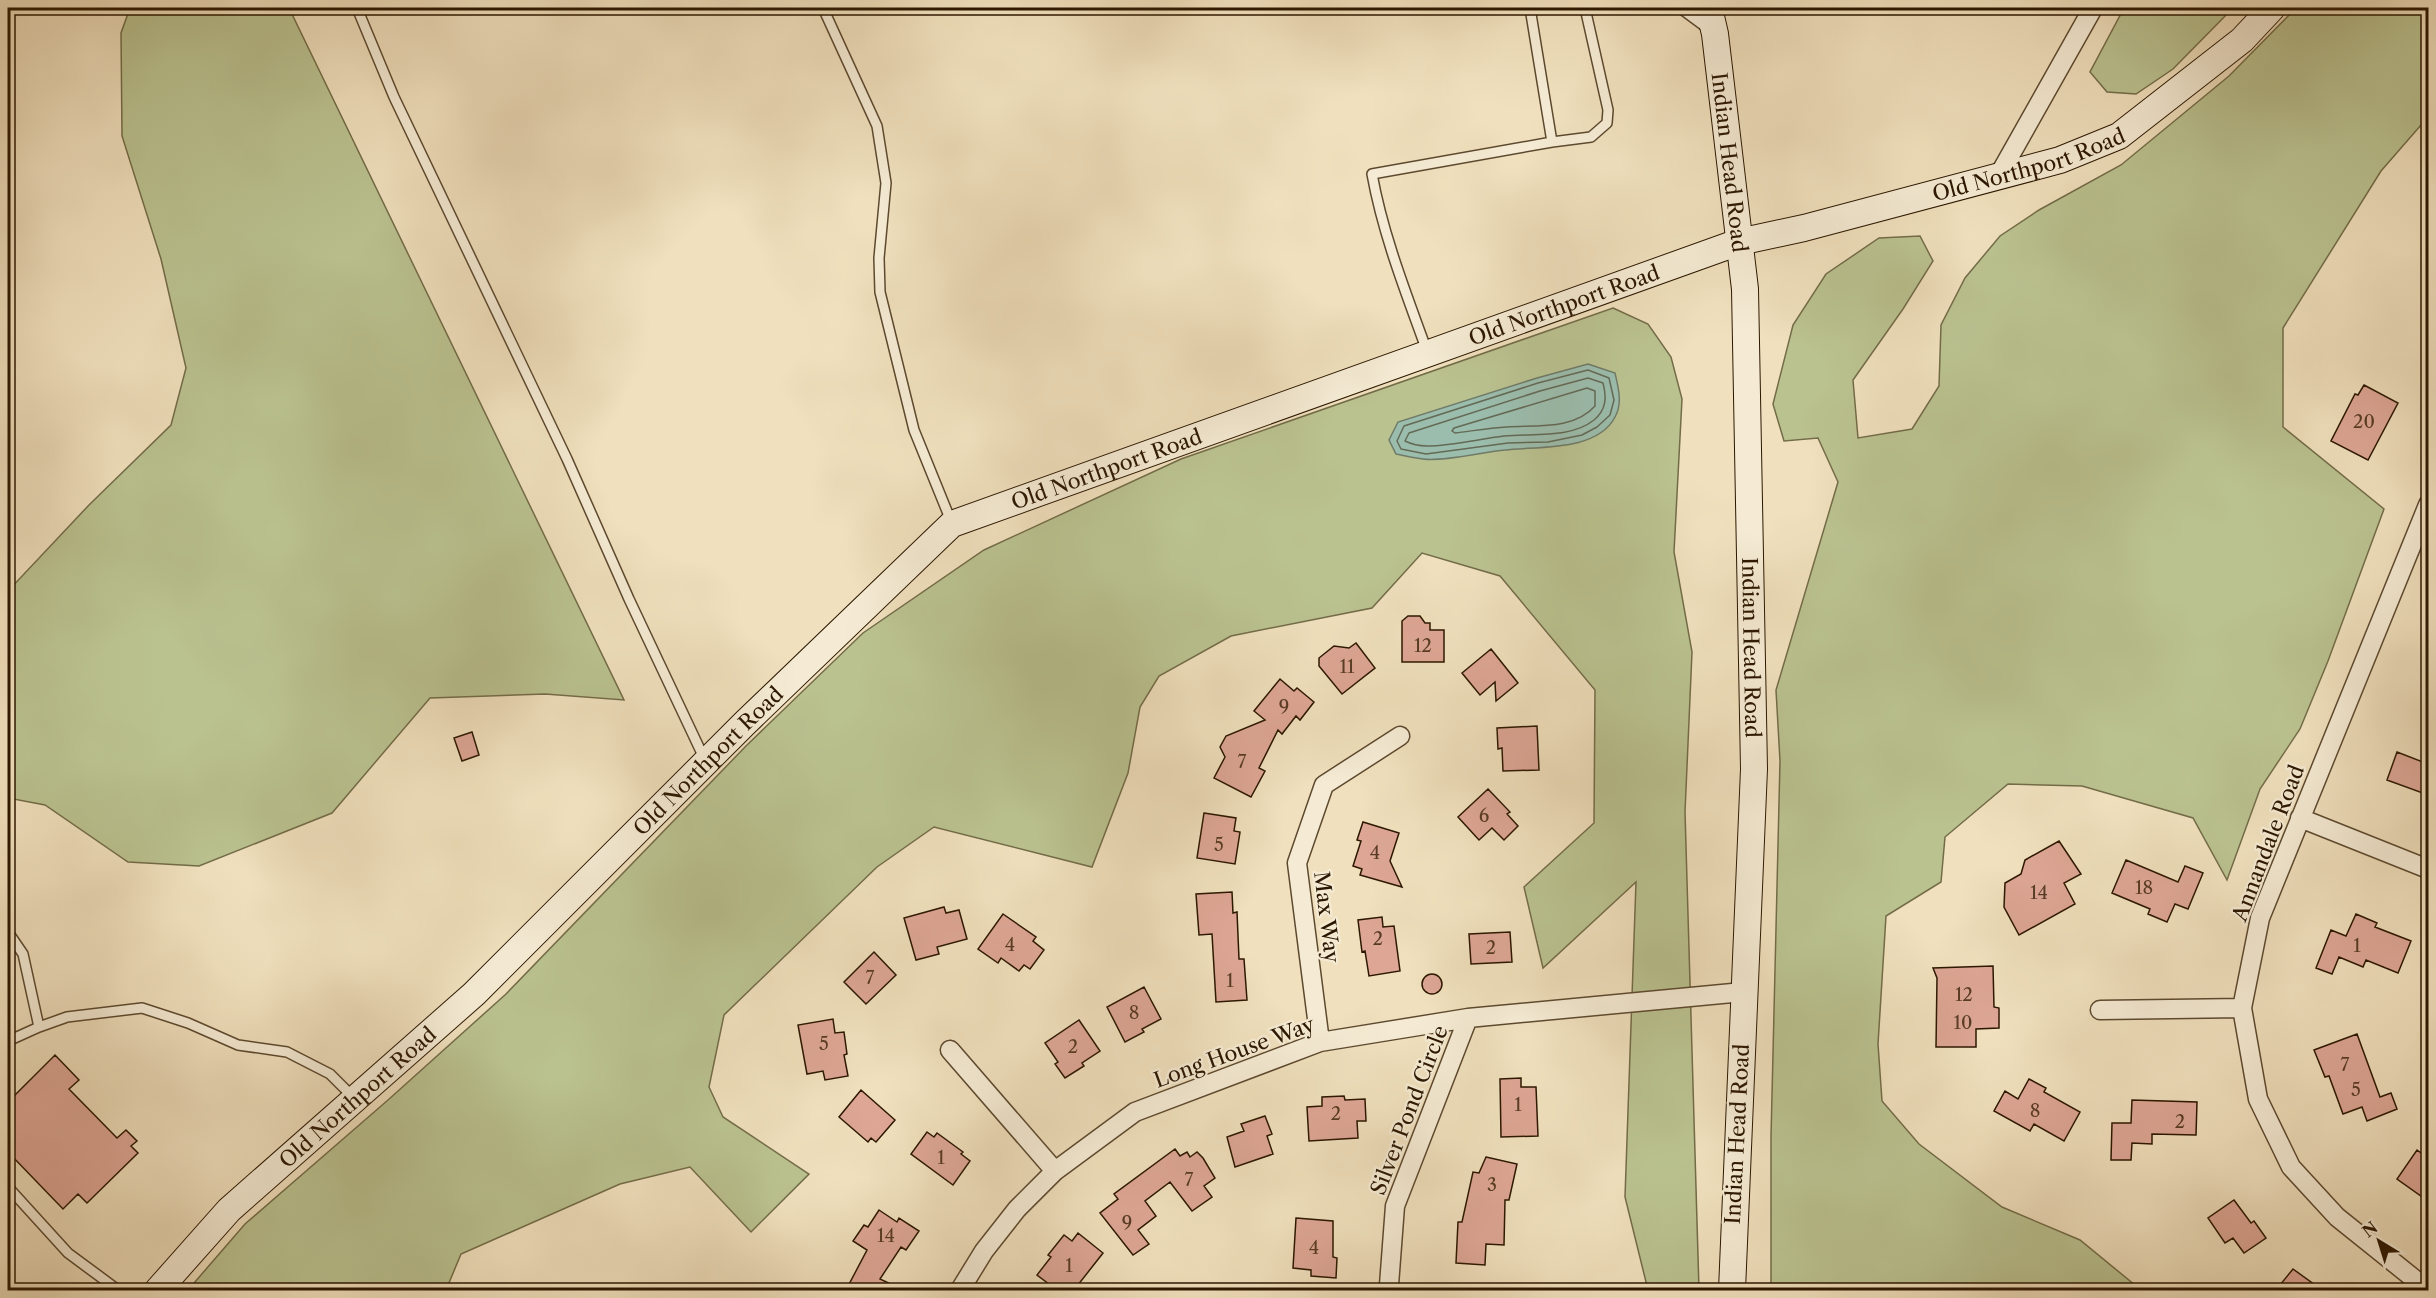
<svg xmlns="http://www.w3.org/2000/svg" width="2436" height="1298" viewBox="0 0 2436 1298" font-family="'Libre Caslon Text',serif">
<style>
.green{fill:#bac290;stroke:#736c48;stroke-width:1.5}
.water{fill:#9bbdad;stroke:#6f7b68;stroke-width:1.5}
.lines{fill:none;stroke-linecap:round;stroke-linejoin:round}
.shore{stroke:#646a56;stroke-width:1.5}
.building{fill:#dda695;stroke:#2c1700;stroke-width:1.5}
.lane-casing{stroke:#5d492f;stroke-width:12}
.street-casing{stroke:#5d492f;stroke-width:21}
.secondary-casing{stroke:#2c1700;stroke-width:28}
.lane{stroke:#f5ebd4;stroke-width:9}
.street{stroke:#f5ebd4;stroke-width:18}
.secondary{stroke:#f5ebd4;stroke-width:26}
.labels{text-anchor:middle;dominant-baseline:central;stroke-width:4.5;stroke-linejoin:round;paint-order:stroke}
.number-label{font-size:18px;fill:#583b25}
.street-label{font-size:21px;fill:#2c1700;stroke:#f5ebd4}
</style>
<rect width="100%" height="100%" fill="#f0e0bd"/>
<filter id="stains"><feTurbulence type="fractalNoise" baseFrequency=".00333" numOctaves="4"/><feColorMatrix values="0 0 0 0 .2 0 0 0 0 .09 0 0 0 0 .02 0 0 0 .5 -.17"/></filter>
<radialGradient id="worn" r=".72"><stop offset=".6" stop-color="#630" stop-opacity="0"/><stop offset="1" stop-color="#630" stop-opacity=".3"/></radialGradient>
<!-- green -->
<path class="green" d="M130,8H289L624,700L545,694L430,698L332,813L199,866L128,862L45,805L8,798V591L89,505L171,425L186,368L161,259L122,136L121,33Z
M2124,8H2233L2173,69L2136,94L2107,92L2090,72Z
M2296,8H2428V117L2381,171L2283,328V427L2384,509L2328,661L2300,729L2260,789L2227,880L2193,818L2082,786L2008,784L1945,837L1941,882L1886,916L1878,1044L1882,1101L1919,1144L2002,1207L2080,1240L2141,1290H1771V1137L1780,761L1776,690L1838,482L1818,438L1784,441L1773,404L1793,325L1826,274L1879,238L1920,236L1933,261L1903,309L1853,380L1858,438L1912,429L1939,386L1941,325L1965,278L2000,236L2039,210L2121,165L2229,76Z
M1613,308L1648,324L1671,357L1682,399L1674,552L1692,652L1685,812L1699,1290H1648L1625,1197L1636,882L1543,968L1524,887L1594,823L1595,690L1500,576L1422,553L1372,608L1231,636L1159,676L1140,707L1128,773L1092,867L934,827L877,867L724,1015L709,1087L723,1117L809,1174L751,1232L690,1167L620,1184L461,1254L446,1290H188L245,1224L388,1100L506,994L746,746L863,633L984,550L1181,459Z"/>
<!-- water -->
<path class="water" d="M1588,364L1615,373C1618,387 1623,403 1615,417C1597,452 1537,446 1505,450C1483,452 1443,462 1423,459C1414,458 1405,456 1396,454L1389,440L1398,422L1537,378Z"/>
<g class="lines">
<!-- shore -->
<path class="shore" d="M1588,370L1609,378L1614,400L1610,415L1597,427L1582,435L1548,442L1508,443L1426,454L1401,449L1397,441L1404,426L1538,383Z
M1588,378L1603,383C1607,398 1606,410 1594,420C1570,439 1533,433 1504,436C1479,439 1452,446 1427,446C1420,446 1411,444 1405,441L1409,433L1540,391Z
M1587,388L1595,391V406C1574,430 1536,425 1507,427C1489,428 1472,431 1455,433L1452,431L1454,428Z"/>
</g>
<!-- building -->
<path class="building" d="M2364,385L2398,403L2368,460L2331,441L2355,394L2358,395Z
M1408,616H1420L1425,623H1430V630H1444V662H1402V621Z
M1356,643L1375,668L1342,694L1319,666V658L1334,646L1349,648Z
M1491,649L1518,683L1496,701L1495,682L1480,695L1462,673Z
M1280,679L1294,691L1297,688L1314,702L1300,720L1296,716L1282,734L1278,730L1259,768L1265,771L1251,797L1214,778L1225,757L1220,747L1226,736L1265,720L1254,711Z
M1537,726L1539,770L1503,771L1502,748L1498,749L1497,728Z
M472,732L479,755L462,761L454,738Z
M2397,752L2428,764V795L2387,780Z
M1488,789L1510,812L1507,814L1518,826L1504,840L1492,828L1479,840L1458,817Z
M1204,813L1236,818L1234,831L1240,832L1235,864L1197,858Z
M1363,822L1399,833L1390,861L1402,887L1360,875L1362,869L1353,866L1361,841L1357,840Z
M2059,841L2081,874L2064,883L2075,904L2019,935L2004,907L2005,883L2021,874L2025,860Z
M2126,860L2178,882L2185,866L2203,873L2188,909L2175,904L2167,922L2148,914L2150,909L2112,893Z
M1232,892L1233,913L1237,912L1239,959H1244L1247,1000L1216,1002L1212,934L1199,935L1196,894Z
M944,907L946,913L959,910L967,939L937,947L939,954L916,960L904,918Z
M1003,914L1036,937L1033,941L1044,950L1030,969L1024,965L1019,971L1001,958L998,963L978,949Z
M2356,914L2377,923L2375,927L2411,941L2398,973L2366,960L2363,967L2339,957L2332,974L2316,968L2331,930L2346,936Z
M1382,917L1383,927L1394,926L1400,971L1369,976L1365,951L1362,952L1358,920Z
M1510,932L1512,962L1471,964L1469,934Z
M874,952L896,975L866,1004L844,982Z
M1993,966L1994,1007L1999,1008V1028L1976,1029V1047H1936L1937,978L1933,968Z
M1422 984a10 10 0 1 1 20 0a10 10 0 1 1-20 0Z
M1144,987L1161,1019L1142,1029L1144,1032L1125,1042L1107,1007Z
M833,1019L835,1033L844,1032L847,1054L844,1055L848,1076L825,1080L823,1071L807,1074L798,1025Z
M1079,1020L1100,1051L1082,1063L1084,1066L1065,1078L1055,1064L1058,1062L1045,1043Z
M2357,1034L2380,1097L2391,1093L2397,1109L2367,1121L2362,1107L2343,1114L2329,1076L2325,1077L2314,1050Z
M55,1055L79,1080L69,1089L117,1138L126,1130L137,1141L131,1146L138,1153L87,1203L78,1194L63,1209L8,1152V1102Z
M1521,1078V1087H1536L1538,1136L1501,1137L1500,1079Z
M2029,1079L2046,1088L2044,1092L2080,1112L2064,1141L2034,1124L2030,1131L1994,1111L2005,1091L2018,1099Z
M861,1090L895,1120L876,1142L871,1138L868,1142L839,1117Z
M1344,1096L1345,1100L1365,1099L1366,1121H1357L1358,1138L1309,1141L1307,1107L1322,1106V1097Z
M2132,1100L2197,1102L2196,1135L2152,1134V1144L2132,1143L2131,1160H2111L2112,1123H2131Z
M1265,1116L1272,1134L1267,1136L1273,1154L1235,1167L1227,1137L1244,1131L1241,1124Z
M927,1132L934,1137L937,1133L963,1152L961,1154L970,1161L953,1185L911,1154Z
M1175,1149L1180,1156L1187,1152L1190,1157L1197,1152L1203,1158L1215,1178L1204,1186L1212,1197L1192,1211L1170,1182L1145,1201L1156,1216L1138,1230L1149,1244L1133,1255L1100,1213L1118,1199L1114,1194Z
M2417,1150L2428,1158V1201L2397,1179Z
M1486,1157L1517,1164L1509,1200H1505L1504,1245L1486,1244L1485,1265L1456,1263L1458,1222H1462L1473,1172L1479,1173Z
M2234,1200L2251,1223L2254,1221L2266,1238L2244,1253L2233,1238L2225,1243L2208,1218Z
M879,1210L897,1222L899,1218L919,1231L906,1250L901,1247L880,1279L903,1290H846L867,1250L853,1241L864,1225L868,1227Z
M1296,1218L1333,1221V1257L1337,1258L1336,1278L1311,1276V1270L1293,1268Z
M1078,1233L1103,1253L1074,1290H1070L1062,1284L1057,1290L1037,1275L1051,1257L1048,1255L1064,1235L1072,1241Z
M2293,1269L2322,1290H2276Z"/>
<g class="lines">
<defs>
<path id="lane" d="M357,8L394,97L567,459L629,599L705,760
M823,8L877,126L886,183L879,258L880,292L914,430L951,521
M1680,8L1707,28
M1552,142L1591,137L1607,123L1608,110L1585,8
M1427,351C1406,293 1383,235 1372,174L1552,142L1530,8
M8,932L23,954L39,1027L8,1041
M39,1027L67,1017L142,1008L188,1023L238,1045L287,1052L330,1074L353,1097
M8,1187L68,1253L118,1290"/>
<path id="street" d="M1999,175L2093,8
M2300,818L2428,869
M2100,1010L2242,1008
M1320,1042L1297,863L1324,785L1400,736
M950,1050L1055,1171
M960,1290L984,1251L1017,1209L1055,1171L1135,1112L1320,1042L1468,1018L1743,992
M1391,1290L1389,1285L1395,1206L1468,1018
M2428,1290L2337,1217L2291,1167L2258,1099L2242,1008L2260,918L2428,505"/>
<g id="secondary">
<path id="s1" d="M1709,8L1715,34L1745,289L1754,769L1732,1290"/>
<path id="s2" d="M158,1290L229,1210L474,994L745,723L952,524L1739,242L1804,228L2060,160L2119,136L2242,40L2272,8"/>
</g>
</defs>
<!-- lane casing -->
<use href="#lane" class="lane-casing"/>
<!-- street casing -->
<use href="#street" class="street-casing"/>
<!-- secondary casing -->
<use href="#secondary" class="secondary-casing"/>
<!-- lane -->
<use href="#lane" class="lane"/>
<!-- street -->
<use href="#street" class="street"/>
<!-- secondary -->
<use href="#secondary" class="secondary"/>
</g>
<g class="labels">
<!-- number labels -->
<g class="number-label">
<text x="2364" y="422">20</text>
<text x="1423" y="646">12</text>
<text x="1347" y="667">11</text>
<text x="1284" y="707">9</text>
<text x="1242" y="762">7</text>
<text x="1484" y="816">6</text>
<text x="1219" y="845">5</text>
<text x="1375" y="853">4</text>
<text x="2144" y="888">18</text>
<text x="2039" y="893">14</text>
<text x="1378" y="939">2</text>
<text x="1010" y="945">4</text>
<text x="2357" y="946">1</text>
<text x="1491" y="948">2</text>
<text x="870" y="978">7</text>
<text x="1230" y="981">1</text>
<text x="1964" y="995">12</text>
<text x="1134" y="1013">8</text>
<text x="1963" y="1023">10</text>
<text x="824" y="1044">5</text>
<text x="1073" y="1047">2</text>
<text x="2345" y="1065">7</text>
<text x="2356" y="1090">5</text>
<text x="1518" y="1105">1</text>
<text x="2035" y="1111">8</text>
<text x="1336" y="1114">2</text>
<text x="2180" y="1122">2</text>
<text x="941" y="1158">1</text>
<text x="1189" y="1180">7</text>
<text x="1492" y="1185">3</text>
<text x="1127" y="1223">9</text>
<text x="886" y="1236">14</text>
<text x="1314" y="1248">4</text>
<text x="1069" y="1266">1</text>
</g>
<!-- street labels -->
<g class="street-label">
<text stroke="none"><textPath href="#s2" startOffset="2240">Old Northport Road</textPath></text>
<text stroke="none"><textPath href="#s1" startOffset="156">Indian Head Road</textPath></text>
<text stroke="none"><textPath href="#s2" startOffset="1754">Old Northport Road</textPath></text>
<text stroke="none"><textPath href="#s2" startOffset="1268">Old Northport Road</textPath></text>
<text stroke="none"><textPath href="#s1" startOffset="642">Indian Head Road</textPath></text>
<text stroke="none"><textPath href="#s2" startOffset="764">Old Northport Road</textPath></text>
<text transform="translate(2268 843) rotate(-69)">Annandale Road</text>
<text transform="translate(1327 917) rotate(83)">Max Way</text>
<text transform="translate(1234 1052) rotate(-20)">Long House Way</text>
<text stroke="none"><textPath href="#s2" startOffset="278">Old Northport Road</textPath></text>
<text transform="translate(1409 1110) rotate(-69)">Silver Pond Circle</text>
<text transform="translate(1737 1134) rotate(-87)">Indian Head Road</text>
</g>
</g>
<!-- margin -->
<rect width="2436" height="1298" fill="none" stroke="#f0e0bd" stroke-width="30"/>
<rect x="9" y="9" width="2418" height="1280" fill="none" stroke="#2c1700" stroke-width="3"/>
<rect x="15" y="15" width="2406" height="1268" fill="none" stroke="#2c1700" stroke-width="1.5"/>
<!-- north arrow -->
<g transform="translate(2379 1241) rotate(322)" stroke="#f5ebd4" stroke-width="4.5" paint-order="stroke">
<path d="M0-4.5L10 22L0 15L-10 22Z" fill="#2c1700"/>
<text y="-9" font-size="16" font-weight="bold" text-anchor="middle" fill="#2c1700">N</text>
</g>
<rect width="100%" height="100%" filter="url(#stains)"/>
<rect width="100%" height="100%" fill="url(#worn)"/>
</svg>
